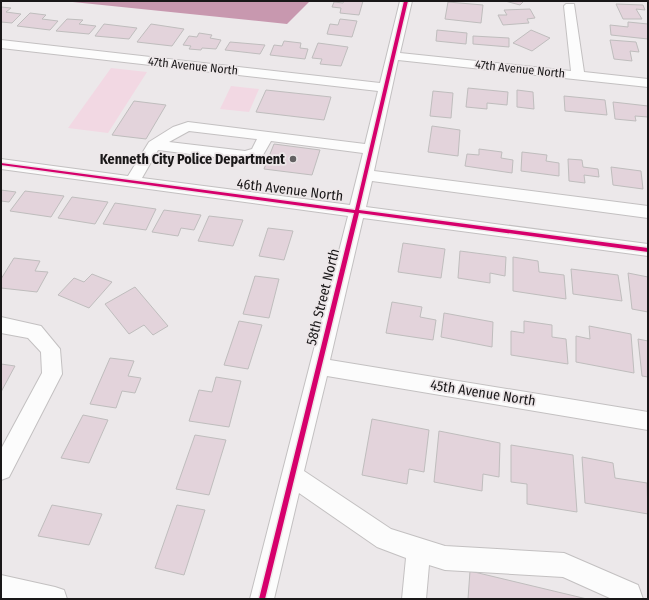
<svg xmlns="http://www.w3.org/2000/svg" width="649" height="600" viewBox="0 0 649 600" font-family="'Fira Sans Condensed',sans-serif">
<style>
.green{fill:#f2d8e3}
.water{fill:#c898af}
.building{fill:#e3d3db;stroke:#bfbdbd}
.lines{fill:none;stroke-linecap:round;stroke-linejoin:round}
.minor-casing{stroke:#c3c0c1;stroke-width:2}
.minor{fill:#fcfcfc;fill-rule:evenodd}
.cycleway-casing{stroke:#ede7e9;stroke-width:3}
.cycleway{fill:#d6006c;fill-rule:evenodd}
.poi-dot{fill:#636062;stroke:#ede7e9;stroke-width:1.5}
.labels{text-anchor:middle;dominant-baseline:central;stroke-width:3.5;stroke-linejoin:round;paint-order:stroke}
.far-street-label{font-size:12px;fill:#191718;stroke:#ede7e9}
.poi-label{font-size:14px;font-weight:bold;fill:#191718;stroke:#ede7e9;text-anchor:end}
.street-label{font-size:14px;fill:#191718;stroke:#ede7e9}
</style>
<rect width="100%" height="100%" fill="#ece8ea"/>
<!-- green -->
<path class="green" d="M111,68L147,72L108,133L68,128Z
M231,86L259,89L249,112L220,109Z"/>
<!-- water -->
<path class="water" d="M63,1H310L287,24Z"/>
<!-- building -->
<path class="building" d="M344,1H363L359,15L340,13L341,8L332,7L334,2L343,3Z
M505,1H524L520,5Z
M448,2L483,5L481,23L445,19Z
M616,4L643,5L645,10L636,9L642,19H623Z
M1,7L11,8L6,12L21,14L12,23L1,22Z
M530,9L535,18L527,19L529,23L503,25L498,15H507L504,10Z
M30,13L46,15L42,19L58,21L50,30L17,26Z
M67,19L83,20L79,24L96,26L89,34L56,31Z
M340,19L357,21L352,37L327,34L330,24L338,25Z
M628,22L648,24V39L611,35L610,25L628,27Z
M104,24L137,28L129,39L95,36Z
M151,24L184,29L172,46L137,42Z
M437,30L467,33L466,44L436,41Z
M531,30L550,38L532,51L513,43Z
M199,33L212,35L210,38L221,40L216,49L202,48L201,50L189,49L191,46L183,45L189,36L197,37Z
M473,36L509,38V47L473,44Z
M610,40L636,42L639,52L630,51L632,61L614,59Z
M284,41L301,43L300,48L308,49L305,59L270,55L274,45L282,46Z
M230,42L265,45L260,54L225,50Z
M318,43L348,47L341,66L320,64L322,59L312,58Z
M468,88L508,92L507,105L487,103V109L466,107Z
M266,90L331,97L324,120L256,112Z
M517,90L533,92L534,109L517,107Z
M433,91L453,93L451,118L430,116Z
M564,96L605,100L607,115L565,111Z
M134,101L166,105L146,139L112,135Z
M613,102L648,106V117L635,116L636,121L615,119Z
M432,126L460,130L458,156L428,152Z
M274,144L320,150L312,175L264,169Z
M479,149L502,152L501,158L513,160L512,173L465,166L467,154L479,155Z
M522,152L547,155L546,161L559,163V176L521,171Z
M568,159L582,160L583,167L598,169L599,177L584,175L585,183L569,181Z
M611,167L641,171L643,189L613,185Z
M1,190L16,192L9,202L1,201Z
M25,191L64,196L51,217L10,211Z
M72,197L108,202L95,224L58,218Z
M115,203L156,209L146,230L103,224Z
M164,210L201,215L194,230L181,228L178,236L152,232Z
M209,216L243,220L233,246L198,241Z
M268,228L293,231L284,260L259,256Z
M403,243L445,249L441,278L398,272Z
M460,251L506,257L505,276L490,273V283L458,278Z
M513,257L538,261L539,272L564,275L566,299L513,291Z
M14,258L40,261L35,271L48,272L37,292L1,288V279Z
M571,269L618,275L622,301L573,294Z
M628,273L648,277V312L632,309Z
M92,274L112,282L89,308L58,295L74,278L84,282Z
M255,276L279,279L269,318L243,314Z
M135,287L168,326L153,335L144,325L129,334L105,304Z
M392,302L422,307L420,317L436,320L433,340L386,333Z
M444,313L493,322L492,347L441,337Z
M239,321L262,325L248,369L224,365Z
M524,321L552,325V337L566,339L568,364L511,355V331L524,333Z
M589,326L631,334L634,373L576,362V336L590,339Z
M638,339L648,341V377L642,376Z
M110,358L134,361L128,376L141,378L135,393L122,391L116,408L90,404Z
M1,364L15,366L1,392Z
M216,377L241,381L229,427L189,421L199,390L212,392Z
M83,415L108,420L89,463L61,458Z
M372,419L429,430L424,472L409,469L407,484L362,475Z
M439,431L500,443L499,477L483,474L482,491L434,482Z
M195,435L226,440L209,495L176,489Z
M511,445L573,455L577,512L527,504V484L511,482Z
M582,457L613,463L615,478L647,483L648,514L585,503Z
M52,505L102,514L89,545L38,536Z
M177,505L205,510L184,575L155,568Z
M470,571L587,599H468Z"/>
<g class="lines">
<defs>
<path id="minor" d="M400,1H412L400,53L571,71L564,6L566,4H574L584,72L648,79V87L398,60L374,171L648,206V218L372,181L366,207L648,244V256L363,218L330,360L648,412V430L327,376L304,471L391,529L445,546L564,553L638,585L643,599H612L563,577L445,570L429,565L426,599H402L406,558L377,547L299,493L274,599H250L348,216L1,169V159L128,176L149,142L173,127L188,122L365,144L378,91L1,48V40L380,83ZM189,131L257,139L252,149L245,151L169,142ZM271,141L363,153L350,205L142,178L158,150L246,161L263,155Z
M1,317L41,326L60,349L62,374L9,477L1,480V449L42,373L41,352L28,338L1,333Z
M1,575L55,587L64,590L67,599H1Z"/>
</defs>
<!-- minor casing -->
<use href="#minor" class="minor-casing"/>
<!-- minor -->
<use href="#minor" class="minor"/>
<defs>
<path id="cycleway" d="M404,1H408L359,210L648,248V252L359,213L265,599H259L354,213L1,165V163L355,210Z"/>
</defs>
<!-- cycleway casing -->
<use href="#cycleway" class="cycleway-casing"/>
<!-- cycleway -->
<use href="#cycleway" class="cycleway"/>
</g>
<!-- markers -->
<circle class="poi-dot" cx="293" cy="159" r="4"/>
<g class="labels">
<!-- far-street labels -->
<g class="far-street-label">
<text transform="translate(193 66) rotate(6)">47th Avenue North</text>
<text transform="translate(520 69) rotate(6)">47th Avenue North</text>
</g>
<!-- poi labels -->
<g class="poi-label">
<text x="285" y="159">Kenneth City Police Department</text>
</g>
<!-- street labels -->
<g class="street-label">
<text transform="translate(290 190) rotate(7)">46th Avenue North</text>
<text transform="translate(323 297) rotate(-76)">58th Street North</text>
<text transform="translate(483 393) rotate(9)">45th Avenue North</text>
</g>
</g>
<!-- border -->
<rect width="649" height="600" fill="none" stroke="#191718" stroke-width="4"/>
</svg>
